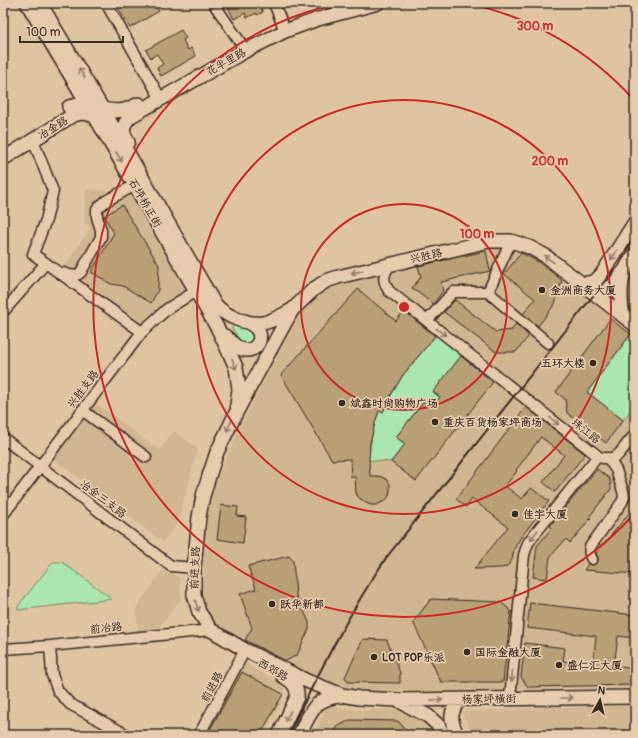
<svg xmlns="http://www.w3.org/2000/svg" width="638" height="738" viewBox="0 0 638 738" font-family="Pangolin,'LXGW WenKai TC',sans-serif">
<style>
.built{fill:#d1b692}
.green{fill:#a9e7ae;stroke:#728866}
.building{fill:#baa076;stroke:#3b2a1e}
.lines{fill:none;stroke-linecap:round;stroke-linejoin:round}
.minor-casing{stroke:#3b2a1e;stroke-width:13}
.major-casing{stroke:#3b2a1e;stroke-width:16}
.minor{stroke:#e6cbad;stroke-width:10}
.major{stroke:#e6cbad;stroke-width:13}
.rail{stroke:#3b2a1e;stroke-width:2}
.oneway{stroke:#907a66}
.ring{fill:none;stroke:#ce2828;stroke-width:2}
.poi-dot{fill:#3b2a1e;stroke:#e6cbad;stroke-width:1.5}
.labels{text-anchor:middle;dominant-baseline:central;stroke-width:3.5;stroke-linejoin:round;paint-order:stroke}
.street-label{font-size:11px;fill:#3b2a1e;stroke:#e6cbad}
.poi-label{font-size:11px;font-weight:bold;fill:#3b2a1e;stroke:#e6cbad;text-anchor:start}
.centre{fill:#ce2828;stroke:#e6cbad;stroke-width:2}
.ring-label{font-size:12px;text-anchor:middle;font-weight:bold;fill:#ce2828;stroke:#e6cbad;stroke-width:3.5;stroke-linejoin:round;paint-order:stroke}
</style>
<rect width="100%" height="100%" fill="#dfc4a1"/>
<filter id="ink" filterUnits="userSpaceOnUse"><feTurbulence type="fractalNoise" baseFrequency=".025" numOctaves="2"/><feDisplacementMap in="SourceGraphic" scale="8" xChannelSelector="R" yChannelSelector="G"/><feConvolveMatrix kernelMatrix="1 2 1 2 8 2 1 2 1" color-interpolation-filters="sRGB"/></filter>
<g filter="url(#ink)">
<!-- built -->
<path class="built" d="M124,185L188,291L143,327L62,269L91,228L84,222L86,189L113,191Z
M512,245L542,260L635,334V688L373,692L355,691L326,681L222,631L207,612L203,595L204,527L213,487L245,418L299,314L317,293L327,287L340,282L490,246Z
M95,403L159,450L174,431L198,449L177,523L163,542L54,459Z
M164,568L180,579L181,598L158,629L138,631L136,608Z
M246,664L284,685L283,700L264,735H202L241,665Z
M635,705V735H473L461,711Z
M328,706L359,710H407L415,712L434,732L435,735H312Z"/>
<!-- green -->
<path class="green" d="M234,324L253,329V345L241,343L232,328Z
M631,334L635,338V405L623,420L587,392Z
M436,335L462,356L434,392L440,397L433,406L425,400L396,437L405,444L391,462L369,460C370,443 373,427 379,411L383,412L391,395L403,375Z
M53,562H62L112,599L18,610V606Z"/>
<!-- building -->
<path class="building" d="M115,3H154L159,11L130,28Z
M226,3H258L263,12L257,15L256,13L247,18L245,13L234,19Z
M181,30L186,38L183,40L188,50L191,48L196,56L161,76L157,68L163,64L157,54L151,58L146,50Z
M122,205L159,265L158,290L151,303L123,286L111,284L91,272L114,233L104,216Z
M486,251L490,271L441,282L443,291L433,304L412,288L421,277L418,266Z
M521,253L537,261L562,280L555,304L538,326L523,314L535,299L504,274Z
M358,289L396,321L404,311L435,336L403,375L391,395L383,412L379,411L375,423L370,443L369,460L370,476H377L382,477L386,479L390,484V490L389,496L386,500L381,503L376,505H371L366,503L358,497L356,493L355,477H351L350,459L332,460L281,375Z
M455,300L496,332L512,330L516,324L529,336L516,352H496L444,312Z
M610,319L631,334L587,392L623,420L606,443L567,413L565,399L556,392Z
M461,356L493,382L416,481L391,462L405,444L396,437L425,400L433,406L440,397L433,392Z
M526,407L585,454L555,492L543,482L564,455L541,437L516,470L517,471L505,486L522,499L531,488L549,501L521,537L514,549L512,560L509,564L506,567L501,568L474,569L508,527L472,499L466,507L456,499Z
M597,469L610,479L611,489L589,517L591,518L570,543L566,539L550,557L547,579L533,577L537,546L552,528L550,526Z
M221,505L238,507L237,516L246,517L243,543L217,539Z
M635,506V574L584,570L588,564L593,565L598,562V558L596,554Z
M289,556L293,561L296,595L309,622V629L297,655L286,661L245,640L252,628L240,594L256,589L248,566Z
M431,599L501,602L511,611L503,682H441L413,622Z
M530,603L635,615V638L618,636L614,666L635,669V685L528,687L521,677L525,643L565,648L563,661L593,664L596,636L527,628Z
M363,639L387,640L400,673V683L348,682L345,677Z
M242,672L283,694L260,735H207Z
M300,709L303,710L292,731L291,735H288Z
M350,720L398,721L410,735H333L337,727Z"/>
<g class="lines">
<defs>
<path id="minor" d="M106,3L158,94
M215,3L216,7L242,45
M274,3L285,31
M33,140L53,191L46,220L33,254L142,332
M390,265C383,275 382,280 389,291L598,456L533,536L528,543L524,555L510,698
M63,273C69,275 75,278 81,272L101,237V230L97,217V210L99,207L106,201L135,185
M488,292L511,241
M3,312L46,263
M427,321L453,292H488L548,343
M82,410L146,457
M3,438L171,566L194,568
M602,458H614L619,454L635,434
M3,515L142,332L167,309L196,291
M592,559C589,555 589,552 590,547L622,502L624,497L623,491L616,470L608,458
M50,646L52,675L58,691L70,704L127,735
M3,649L50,646L211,630
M199,735L245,650"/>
<path id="major" d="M27,3L89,106L218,329L236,367L239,389L237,405
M40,3L109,120L214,303C224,316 246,325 263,323C273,321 283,315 292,310
M69,107C76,105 82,104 89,106C101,108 112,113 124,110C129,109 134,106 139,104
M128,142C122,131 121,126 131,116L245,51L285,31L318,19L378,3
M3,159L73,115L83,113L92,115
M602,274L600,283L602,286L606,289L612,287L623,272
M581,283C590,284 595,282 602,274L635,222
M623,316C620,300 619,284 626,268C628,263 632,259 635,254
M635,325L581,283L544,255L529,247L511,241H489L338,277L326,281L314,289L292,310L237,411L217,452L210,473L203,496L199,517L194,568V595L199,612L211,630L245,650L307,681L342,695L359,698L397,700L635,697
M225,336C230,340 234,346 239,348C254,356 266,339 256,328C253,324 249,323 245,321
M401,702L428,716L438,725L443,735
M279,735L297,697C298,686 292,681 283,676
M299,735C311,713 313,698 341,696
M457,735C450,720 449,711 461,699"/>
</defs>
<!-- minor casing -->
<use href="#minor" class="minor-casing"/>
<!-- major casing -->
<use href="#major" class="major-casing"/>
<!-- minor -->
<use href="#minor" class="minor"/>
<!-- major -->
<use href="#major" class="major"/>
<!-- rail -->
<path class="rail" d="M288,735C318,675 348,614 386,558L604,282L635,238"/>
</g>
<!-- one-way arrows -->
<defs><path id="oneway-shaft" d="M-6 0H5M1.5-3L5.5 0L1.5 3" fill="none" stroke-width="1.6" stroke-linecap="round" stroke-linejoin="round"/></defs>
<g class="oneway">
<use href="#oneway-shaft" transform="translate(82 73) rotate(-121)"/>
<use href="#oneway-shaft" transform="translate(119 157) rotate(60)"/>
<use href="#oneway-shaft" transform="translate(614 255) rotate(123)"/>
<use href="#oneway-shaft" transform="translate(549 259) rotate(-144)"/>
<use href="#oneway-shaft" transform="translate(357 272) rotate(167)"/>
<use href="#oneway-shaft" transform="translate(441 332) rotate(38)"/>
<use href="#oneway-shaft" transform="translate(234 364) rotate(70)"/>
<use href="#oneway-shaft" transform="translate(554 421) rotate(39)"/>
<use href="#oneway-shaft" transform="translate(229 426) rotate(115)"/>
<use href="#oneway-shaft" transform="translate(534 535) rotate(127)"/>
<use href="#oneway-shaft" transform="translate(197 606) rotate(73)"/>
<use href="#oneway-shaft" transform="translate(512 676) rotate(95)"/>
<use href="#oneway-shaft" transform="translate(567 698)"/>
<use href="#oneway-shaft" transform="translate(437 700) rotate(-1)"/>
<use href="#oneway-shaft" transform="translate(288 716) rotate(117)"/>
</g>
</g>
<!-- distance rings -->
<g class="ring">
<circle cx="404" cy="307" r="103"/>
<circle cx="404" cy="307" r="207"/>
<path d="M634 514A310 310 0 1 1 342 3M466 3A310 310 0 0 1 634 100"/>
</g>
<!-- markers -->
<g class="poi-dot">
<circle cx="542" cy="290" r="4"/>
<circle cx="593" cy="363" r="4"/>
<circle cx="342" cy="403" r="4"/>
<circle cx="435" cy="422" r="4"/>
<circle cx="515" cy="514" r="4"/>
<circle cx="272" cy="604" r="4"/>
<circle cx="467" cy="652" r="4"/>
<circle cx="374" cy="657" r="4"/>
<circle cx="559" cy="665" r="4"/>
</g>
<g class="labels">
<!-- street labels -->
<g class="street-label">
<text transform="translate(226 62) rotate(-29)">花半里路</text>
<text transform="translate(53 128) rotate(-32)">冶金路</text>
<text transform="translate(145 203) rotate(60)">石坪桥正街</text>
<text transform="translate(426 256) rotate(-13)">兴胜路</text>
<text transform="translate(83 389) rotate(-53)">兴胜支路</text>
<text transform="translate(586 431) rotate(39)">珠江路</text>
<text transform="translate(103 499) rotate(37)">冶金三支路</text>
<text transform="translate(195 568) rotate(-88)">前进支路</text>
<text transform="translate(106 628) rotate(-6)">前冶路</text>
<text transform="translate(273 670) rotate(30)">西郊路</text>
<text transform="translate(212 687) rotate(-62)">前进路</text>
<text transform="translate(489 699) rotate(-1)">杨家坪横街</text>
</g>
<!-- poi labels -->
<g class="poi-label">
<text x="550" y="290">金洲商务大厦</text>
<text x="585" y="363" text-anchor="end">五环大楼</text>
<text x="350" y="403">斌鑫时尚购物广场</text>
<text x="443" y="422">重庆百货杨家坪商场</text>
<text x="523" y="514">佳宇大厦</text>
<text x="280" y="604">跃华新都</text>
<text x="475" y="652">国际金融大厦</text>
<text x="382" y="657">LOT POP乐派</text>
<text x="567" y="665">盛仁汇大厦</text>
</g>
</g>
<circle cx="404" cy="307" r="6" class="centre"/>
<g class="ring-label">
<text x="535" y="30">300 m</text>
<text x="550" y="165">200 m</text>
<text x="477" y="238">100 m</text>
</g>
<!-- margin -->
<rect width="638" height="738" fill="none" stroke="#e6cbad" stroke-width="16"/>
<rect x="8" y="8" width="622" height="722" fill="none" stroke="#3b2a1e" stroke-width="1.5" filter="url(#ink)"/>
<!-- north arrow -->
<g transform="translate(600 700) rotate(8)" stroke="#e6cbad" stroke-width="3" paint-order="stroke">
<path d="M0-3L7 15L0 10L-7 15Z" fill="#3b2a1e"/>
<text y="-6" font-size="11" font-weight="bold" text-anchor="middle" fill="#3b2a1e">N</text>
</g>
<!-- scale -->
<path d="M20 36v6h103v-6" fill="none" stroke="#3b2a1e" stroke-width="2"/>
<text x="26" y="36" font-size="12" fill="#3b2a1e" stroke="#e6cbad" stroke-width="3" paint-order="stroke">100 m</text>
</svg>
